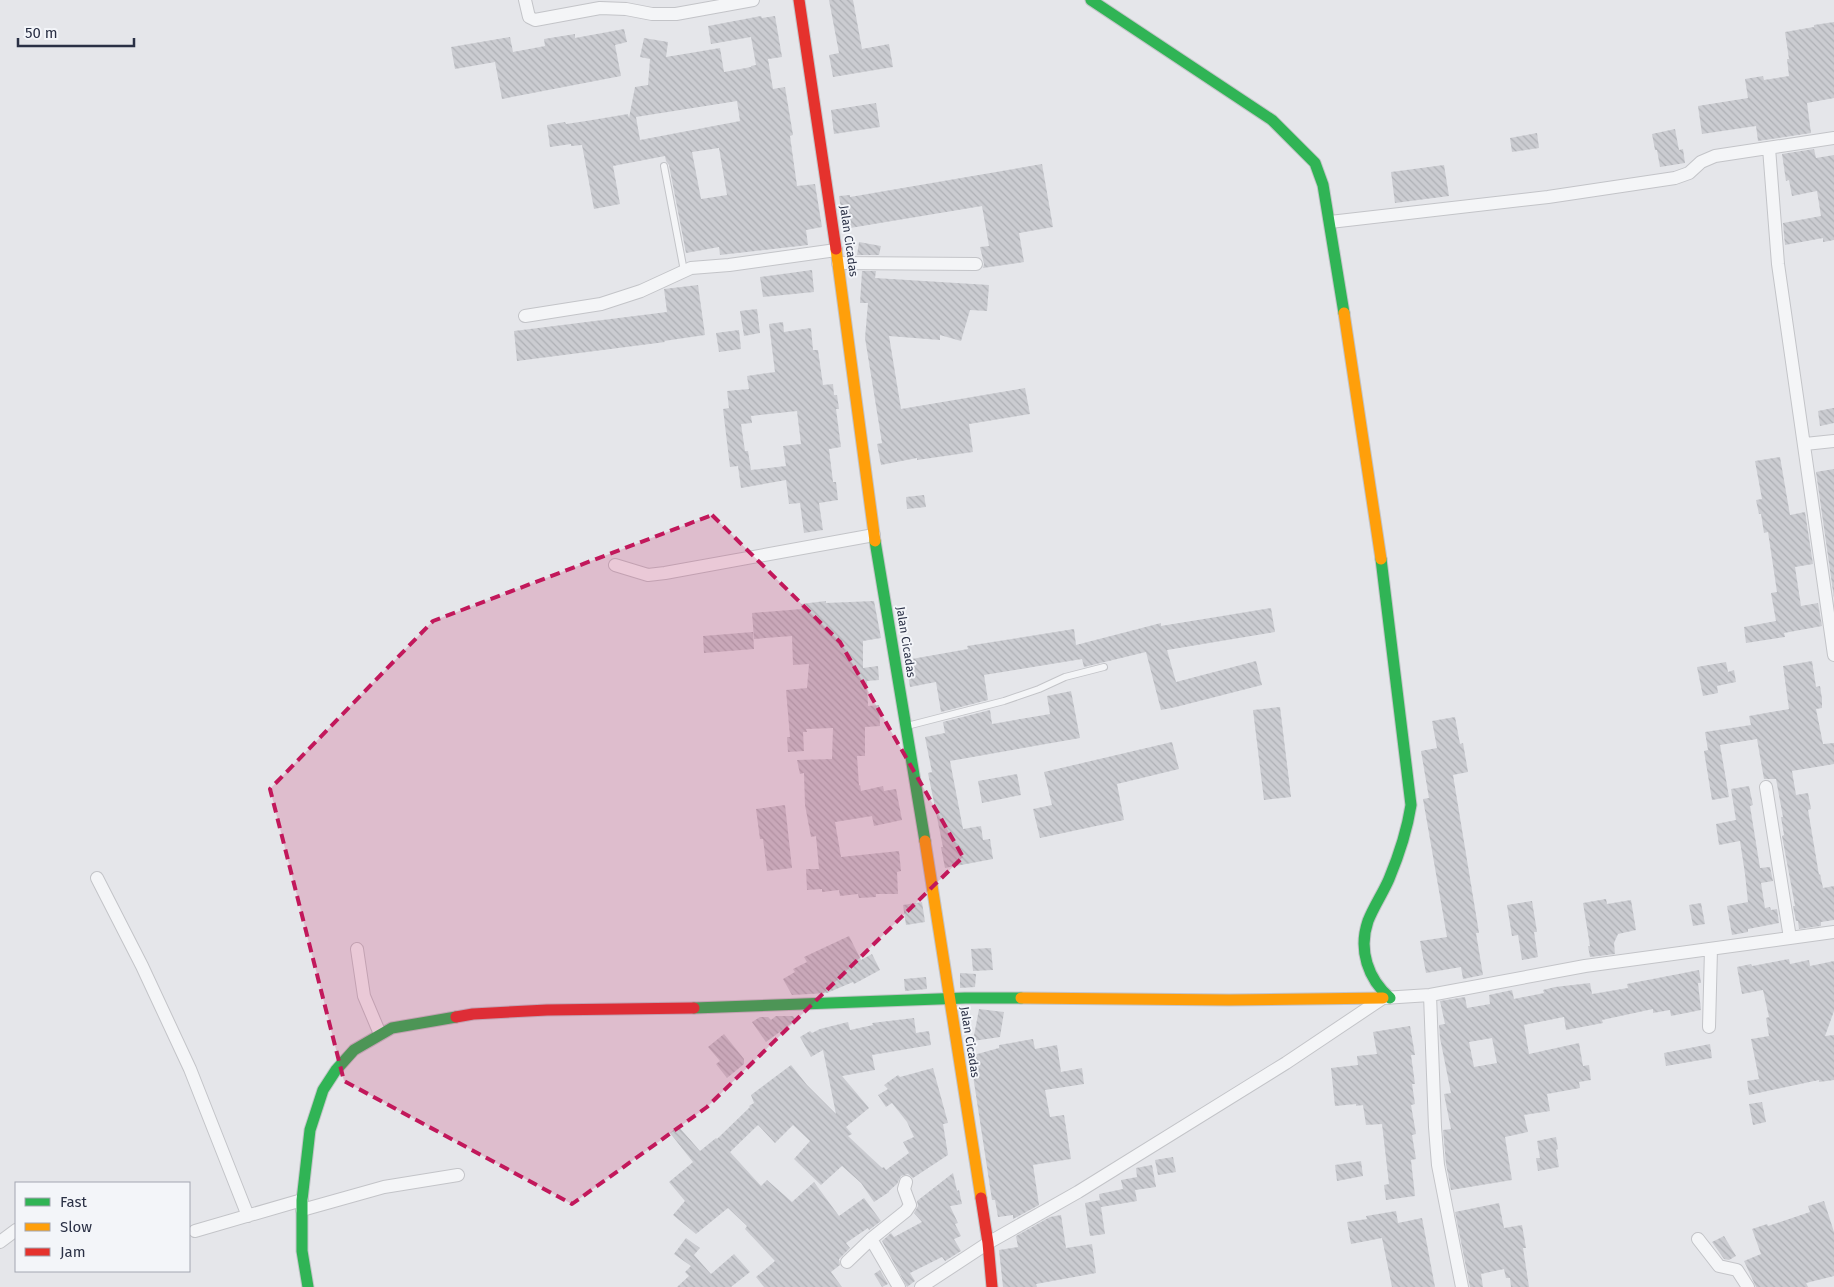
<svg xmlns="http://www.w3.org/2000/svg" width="1834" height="1287" viewBox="0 0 1834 1287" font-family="'Fira Sans',sans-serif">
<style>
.building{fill:url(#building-back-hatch);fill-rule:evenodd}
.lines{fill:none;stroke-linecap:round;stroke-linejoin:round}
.lane-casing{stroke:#c3c4c8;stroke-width:8}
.street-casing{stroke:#c3c4c8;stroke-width:14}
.fast-casing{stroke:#c3c4c8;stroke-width:13}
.slow-casing{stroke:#c3c4c8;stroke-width:13}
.jam-casing{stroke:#c3c4c8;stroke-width:13}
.lane{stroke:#f4f5f7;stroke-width:6}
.street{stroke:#f4f5f7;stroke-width:12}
.fast{stroke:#30b455;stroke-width:11}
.slow{stroke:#ff9f0a;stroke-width:11}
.jam{stroke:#e5322d;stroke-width:11}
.marked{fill:#c2185b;fill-opacity:0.2;stroke:#c2185b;stroke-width:4;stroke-dasharray:10 6;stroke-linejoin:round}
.labels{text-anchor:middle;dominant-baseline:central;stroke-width:4;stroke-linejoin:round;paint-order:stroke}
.street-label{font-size:12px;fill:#2a3045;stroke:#f3f5f9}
</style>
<defs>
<pattern id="building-back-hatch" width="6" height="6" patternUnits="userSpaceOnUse" patternTransform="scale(1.25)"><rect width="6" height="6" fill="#cbccd1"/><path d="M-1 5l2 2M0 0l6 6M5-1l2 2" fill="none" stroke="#aeb0b5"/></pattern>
</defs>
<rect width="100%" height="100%" fill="#e5e6ea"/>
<!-- building -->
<path class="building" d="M829,0H853L862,49L889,44L893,67L833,77L829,55L839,53Z
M761,16L762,18L775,16L782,57L768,59L773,89L785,87L793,135L790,136L797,186L815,184L822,227L806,230L808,245L720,255L719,247L686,253L669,165L666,161L665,156L613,166L620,204L594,209L582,145L571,146V144L550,147L547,125L565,122L566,124L586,121L628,114L629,118L635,87L648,85L650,59L640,57L644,38L668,42L666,57L720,48L724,72L751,67V66L756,65L751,37L711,44L708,26ZM737,101L740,121L640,140L636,117ZM719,148L727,195L701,199L692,152Z
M1834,22V98L1807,103L1811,133L1758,141L1756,126L1702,134L1698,106L1748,98L1745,79L1763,76L1764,80L1789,76L1787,59H1789L1785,32L1814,27V25Z
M624,29L627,42L615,45L621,76L502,99L495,62L455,69L451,47L510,37L513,52L545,46L544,39L575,34V38Z
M876,103L880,127L834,134L831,110Z
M1675,129L1679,150L1683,149L1685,163L1660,167L1657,150H1655L1652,134Z
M1537,133L1539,148L1512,152L1510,138Z
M1814,149L1816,158L1834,155V240L1823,242V238L1785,245L1783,223L1821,216L1817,191L1792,196L1789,180L1786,181L1782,154Z
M1042,164L1053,227L1019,233L1024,262L983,268L984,264L980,247L989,246L982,206L844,229L839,196L850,195V197Z
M1444,165L1449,196L1395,203L1391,172Z
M859,242L881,246L879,255H857Z
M812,270L814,292L763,297L760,277Z
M862,271H876L875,278L989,285L987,311L970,310L961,341L940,335V340L889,336L901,409L1025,388L1030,414L969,424L973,452L917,460V458L881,465L877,444L882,443L865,338L868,303H860Z
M698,285L705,335L664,341L665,342L517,361L514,331L667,312L664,289Z
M757,309L760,333L744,336L740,311Z
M783,322L784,332L811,328L813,350H818L823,385L833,384L834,395H837L839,409H836L841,447L829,449L833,482H836L838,500L819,503L823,530L804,533L800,503L789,504L786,480L741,488L738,466L730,467L723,409L729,408L727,391L749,389L747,376L775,372L769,324ZM797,411L801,444L783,446L786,466L751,470L748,451H745L741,424L752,423L751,416Z
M739,330L741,349L719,352L716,333Z
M1833,408H1834V423L1820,426L1818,411Z
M1780,457L1790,515L1805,512L1813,564L1795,567L1801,606L1818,603L1822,626L1784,633L1785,637L1746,643L1744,627L1776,621L1771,593L1777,592L1768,532L1764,533L1761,514H1759L1756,500L1762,499L1755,461Z
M1834,469V598L1816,472Z
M924,495L926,507L907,509L906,497Z
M826,601V603L874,601L881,638L863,641V668L878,666L879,680L867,681L868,706L879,705L880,726L865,727V756H857L859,786L860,785L861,791L883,786L884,791L896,789L902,820L874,826L872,816L835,822L841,857L899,851L901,871L897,872L898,894H876V897L859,898L858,894L840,896L839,890L822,892V889L807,890L806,869H819L816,836L811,837L805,805L804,773L800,774L797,760L832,759L833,728L806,729L807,732H803L804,751L788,752L787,737H790L786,690L807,688L809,664L793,665L792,636L754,639L752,613L802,609L801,604Z
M1271,608L1275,632L1167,650L1176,682L1256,661L1262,685L1176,707L1161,710L1146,652L1084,667L1082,659L984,675L988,700L941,712L936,682L910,687L906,660L968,649L967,646L1074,629L1076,645L1161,623V626Z
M753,632L754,649L704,653L703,636Z
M1812,661L1816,687L1820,686L1822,699V708L1816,709L1823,744L1834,743V764L1792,771L1796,795L1808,793L1811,809L1808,810L1819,875L1820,874L1823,888L1834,886V920L1821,922V926L1799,929L1798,921H1796L1793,906H1795L1782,836L1784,835L1781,817H1783L1776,779H1764L1757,739L1720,745L1729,797L1712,800L1704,751L1708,750L1705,732L1751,725L1749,716L1789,709L1783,666Z
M1726,662L1728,672L1734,670L1736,682L1717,686L1718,693L1703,696L1697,667Z
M1071,691L1080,738L950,761L963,829L981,826L983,840L990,839L993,859L945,868L941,847H943L928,773L932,772L925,737L945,733L943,722L990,710L992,724L1050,714L1047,696Z
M1280,707L1291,797L1264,800L1253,710Z
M1455,717L1460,744L1463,743L1468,772L1453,775L1479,933H1476L1483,975L1463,979L1461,967L1426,973L1420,941L1447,937L1423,799L1429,798L1421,751L1437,748L1432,721Z
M1172,742L1179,769L1117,784L1124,820L1040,838L1033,809L1052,805L1044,772Z
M1017,774L1021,795L982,803L978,781Z
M1749,786L1753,805L1750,806L1760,868L1770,867L1773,881L1761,883L1765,908L1770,907L1771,910L1777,909L1779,923L1748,929V932L1732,935L1727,906L1748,902L1745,874L1740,841L1719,845L1716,824L1736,820L1731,789Z
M785,805L792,868L767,871L763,839H760L756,809Z
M1606,899L1607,904L1631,900L1636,930L1618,934L1614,943L1615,954L1590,957L1588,946H1590L1583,903Z
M1532,901L1537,932H1534L1538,957L1522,960L1518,935L1512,936L1507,905Z
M922,902L925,922L906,925L903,905Z
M1701,903L1705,924L1693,926L1689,905Z
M849,936L861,960L872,954L880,970L854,984L853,982L827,993L792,995L783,979L795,972L793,969L807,962L804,957Z
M991,948L993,970L973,971L971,949Z
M1789,959L1790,964L1809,960L1810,966L1834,961V1011L1825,1036L1834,1035V1080L1819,1082V1080L1749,1095L1747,1081L1759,1079L1751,1039L1769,1036L1766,1018L1769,1017L1763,990L1742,994L1737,967L1751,964L1752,966Z
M1699,970L1701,983H1698L1701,1010L1671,1016L1670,1010L1653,1013V1009L1602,1020L1603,1023L1566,1030L1564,1017L1524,1025L1529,1054L1579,1043L1583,1066L1589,1065L1591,1080L1579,1082L1580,1088L1547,1094L1550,1111L1524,1115L1528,1132L1505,1137L1512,1180L1451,1190L1446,1164L1443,1130L1451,1129L1444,1094L1451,1093L1440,1038L1439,1025L1445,1024L1440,1001L1465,997L1467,1008L1490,1004L1489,995L1512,990L1514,999L1544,993L1543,990L1555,987L1590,983L1592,994L1628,988L1627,984ZM1492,1038L1497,1063L1474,1067L1469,1042Z
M960,973L976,974L975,987L960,988Z
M926,977L927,989L905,991L904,979Z
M979,1009L1004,1012L1000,1037L973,1041Z
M776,1016H793L796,1020L766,1042L752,1022L760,1017H768L771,1020Z
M914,1018L916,1033L929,1031L931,1045L872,1055L875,1070L842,1076L869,1108L846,1127L852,1134L848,1136L882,1168L884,1167L886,1170L909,1153L903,1142L914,1137L907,1122L892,1103L886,1107L878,1095L888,1089L884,1085L898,1075L900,1077L933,1068L948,1123L943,1124L948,1155L913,1178L908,1174L901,1176L897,1184L889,1191V1192L874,1202L861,1183L842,1166L821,1185L794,1159L810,1141L793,1125L775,1143L758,1125L730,1152L761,1186L767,1180L792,1202L814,1182L839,1216L864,1198L881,1221L869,1230L868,1228L846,1243L850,1248L839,1259L840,1265L831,1272L842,1287H764L756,1277L775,1261L745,1229L747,1226L728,1208L696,1234L673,1215L685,1201L669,1182L693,1162L670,1133L678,1126L700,1151L716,1138L717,1139L750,1107L749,1106L754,1103L751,1095L791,1065L807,1085L836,1114L823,1050L811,1057L800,1037L810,1031L812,1033L820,1029L848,1022L850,1030L873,1025L872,1023Z
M1410,1026L1415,1055H1411L1415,1084H1412L1415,1104L1411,1105L1416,1134L1412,1135L1416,1159L1411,1160L1415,1196L1386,1200L1384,1185L1389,1184L1382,1124L1366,1125L1363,1105L1356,1106V1104L1335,1106L1331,1068L1358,1065L1357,1056L1377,1054L1373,1032Z
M724,1034L744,1059V1064L727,1078L716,1064L720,1061L708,1047Z
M1033,1039L1035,1049L1057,1045L1061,1072L1082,1068L1084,1084L1045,1090L1050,1117L1064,1115L1071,1159L1033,1165L1039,1205L1013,1219V1215L998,1217L995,1200H992L970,1056L999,1048V1045Z
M1710,1044L1712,1058L1666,1066L1664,1053Z
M1762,1102L1766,1122L1753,1125L1749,1104Z
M1556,1137L1558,1149L1556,1150L1559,1167L1538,1171L1536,1158H1540L1537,1141Z
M1173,1157L1176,1172L1158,1175L1155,1160Z
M1361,1161L1363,1176L1337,1181L1335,1165Z
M1152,1165L1156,1187L1135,1190L1137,1201L1101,1207L1099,1194L1123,1189L1121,1180L1137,1177L1136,1168Z
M953,1173L957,1191L959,1190L962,1204L950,1206L958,1223L955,1224L961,1236L954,1239L961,1251L945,1261L942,1257L910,1273L915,1281L907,1287L882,1241L891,1233L894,1237L922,1222L914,1213L918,1206L917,1201Z
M1100,1200L1105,1234L1090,1236L1085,1203Z
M1824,1201L1834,1232V1276L1806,1283L1808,1287H1756L1744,1261L1761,1254L1752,1229L1767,1224L1768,1226L1810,1212L1808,1206Z
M1499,1203L1504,1228L1522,1225L1526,1248H1523L1529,1287H1511L1510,1278H1506L1504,1269L1481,1274L1483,1287H1470L1455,1212Z
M1396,1211L1398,1223L1422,1218L1435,1287H1392L1382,1238L1351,1244L1347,1222L1367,1219L1366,1216Z
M1061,1215L1066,1248L1092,1244L1096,1273L1036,1284L1037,1287H1003L999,1250L1018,1247L1016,1236L1050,1217Z
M1724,1236L1736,1256L1729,1260L1724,1259L1712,1242Z
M686,1238L700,1248L694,1255L711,1274L734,1254L750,1272L731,1287H677L689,1276L685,1272L691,1266L674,1254Z
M880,1270L888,1284L882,1287L874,1274Z"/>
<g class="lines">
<defs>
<path id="lane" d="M664,166L684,271
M907,726L1004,701L1039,689L1065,677L1104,667"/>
<path id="street" d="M525,0L529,17L535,20L600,8L626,9L652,14H676L753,0
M1769,148L1778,264L1834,655
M1330,222L1548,197L1675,178L1689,173L1701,162L1715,156L1834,138
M838,263L976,264
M525,316L601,304L641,291L691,268L729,265L836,250
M1805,444L1834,441
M615,565L648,575L665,573L874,535
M1766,787L1790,938
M97,878L142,966L190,1069L248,1216
M357,949L364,996L380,1034
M1430,995L1435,1127L1438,1165L1462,1287
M1709,1027L1711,949
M302,1210L384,1187L458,1175
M195,1231L302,1200
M871,1239L899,1287
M1698,1239L1719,1266L1737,1270L1748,1287
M0,1242L16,1230
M847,1262L871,1239L906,1211L910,1205L904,1189L906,1182
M921,1287L988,1243L1078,1192L1286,1063L1383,998L1430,995L1585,966L1834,932"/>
<path id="fast" d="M1091,0L1272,120L1315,163L1323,185L1344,313
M875,541L925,841
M1381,559L1411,805C1407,831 1399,855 1389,879C1383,893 1374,906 1368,921C1358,950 1368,979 1390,998
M694,1008L965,998H1021
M308,1287L302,1251V1200L310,1130L323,1090L336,1070L354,1050L392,1028L456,1017"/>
<path id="slow" d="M836,249L875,541
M1344,313L1381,559
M925,841L981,1198
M1021,998L1229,1000L1383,998"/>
<path id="jam" d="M799,0L836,249
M456,1017L473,1014L547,1010L694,1008
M981,1198L988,1243L992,1287"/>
</defs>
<!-- lane casing -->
<use href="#lane" class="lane-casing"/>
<!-- street casing -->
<use href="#street" class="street-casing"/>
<!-- fast casing -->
<use href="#fast" class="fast-casing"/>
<!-- slow casing -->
<use href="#slow" class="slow-casing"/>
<!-- jam casing -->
<use href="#jam" class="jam-casing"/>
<!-- lane -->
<use href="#lane" class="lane"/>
<!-- street -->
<use href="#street" class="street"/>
<!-- fast -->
<use href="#fast" class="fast"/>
<!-- slow -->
<use href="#slow" class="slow"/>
<!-- jam -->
<use href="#jam" class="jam"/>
</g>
<!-- marked area -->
<path class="marked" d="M712,515L840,642L963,857L707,1107L572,1204L344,1081L270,789L433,621Z"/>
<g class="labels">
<!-- street labels -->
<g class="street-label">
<text transform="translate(849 241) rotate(82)">Jalan Cicadas</text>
<text transform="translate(906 642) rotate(81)">Jalan Cicadas</text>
<text transform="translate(970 1042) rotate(81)">Jalan Cicadas</text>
</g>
</g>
<!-- legend -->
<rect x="15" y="1182" width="175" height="90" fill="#f3f5f9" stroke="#a3a6b1"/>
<rect x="25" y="1198" width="25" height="8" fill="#30b455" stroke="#a3a6b1"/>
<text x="60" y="1207" font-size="15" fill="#2a3045">Fast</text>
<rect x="25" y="1223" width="25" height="8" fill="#ff9f0a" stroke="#a3a6b1"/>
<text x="60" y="1232" font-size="15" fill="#2a3045">Slow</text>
<rect x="25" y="1248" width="25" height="8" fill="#e5322d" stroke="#a3a6b1"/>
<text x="60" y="1257" font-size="15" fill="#2a3045">Jam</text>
<!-- scale -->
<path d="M18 38v8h116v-8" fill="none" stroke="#2a3045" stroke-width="2.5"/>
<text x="25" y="38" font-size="15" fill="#2a3045" stroke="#f3f5f9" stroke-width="4" paint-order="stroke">50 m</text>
</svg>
